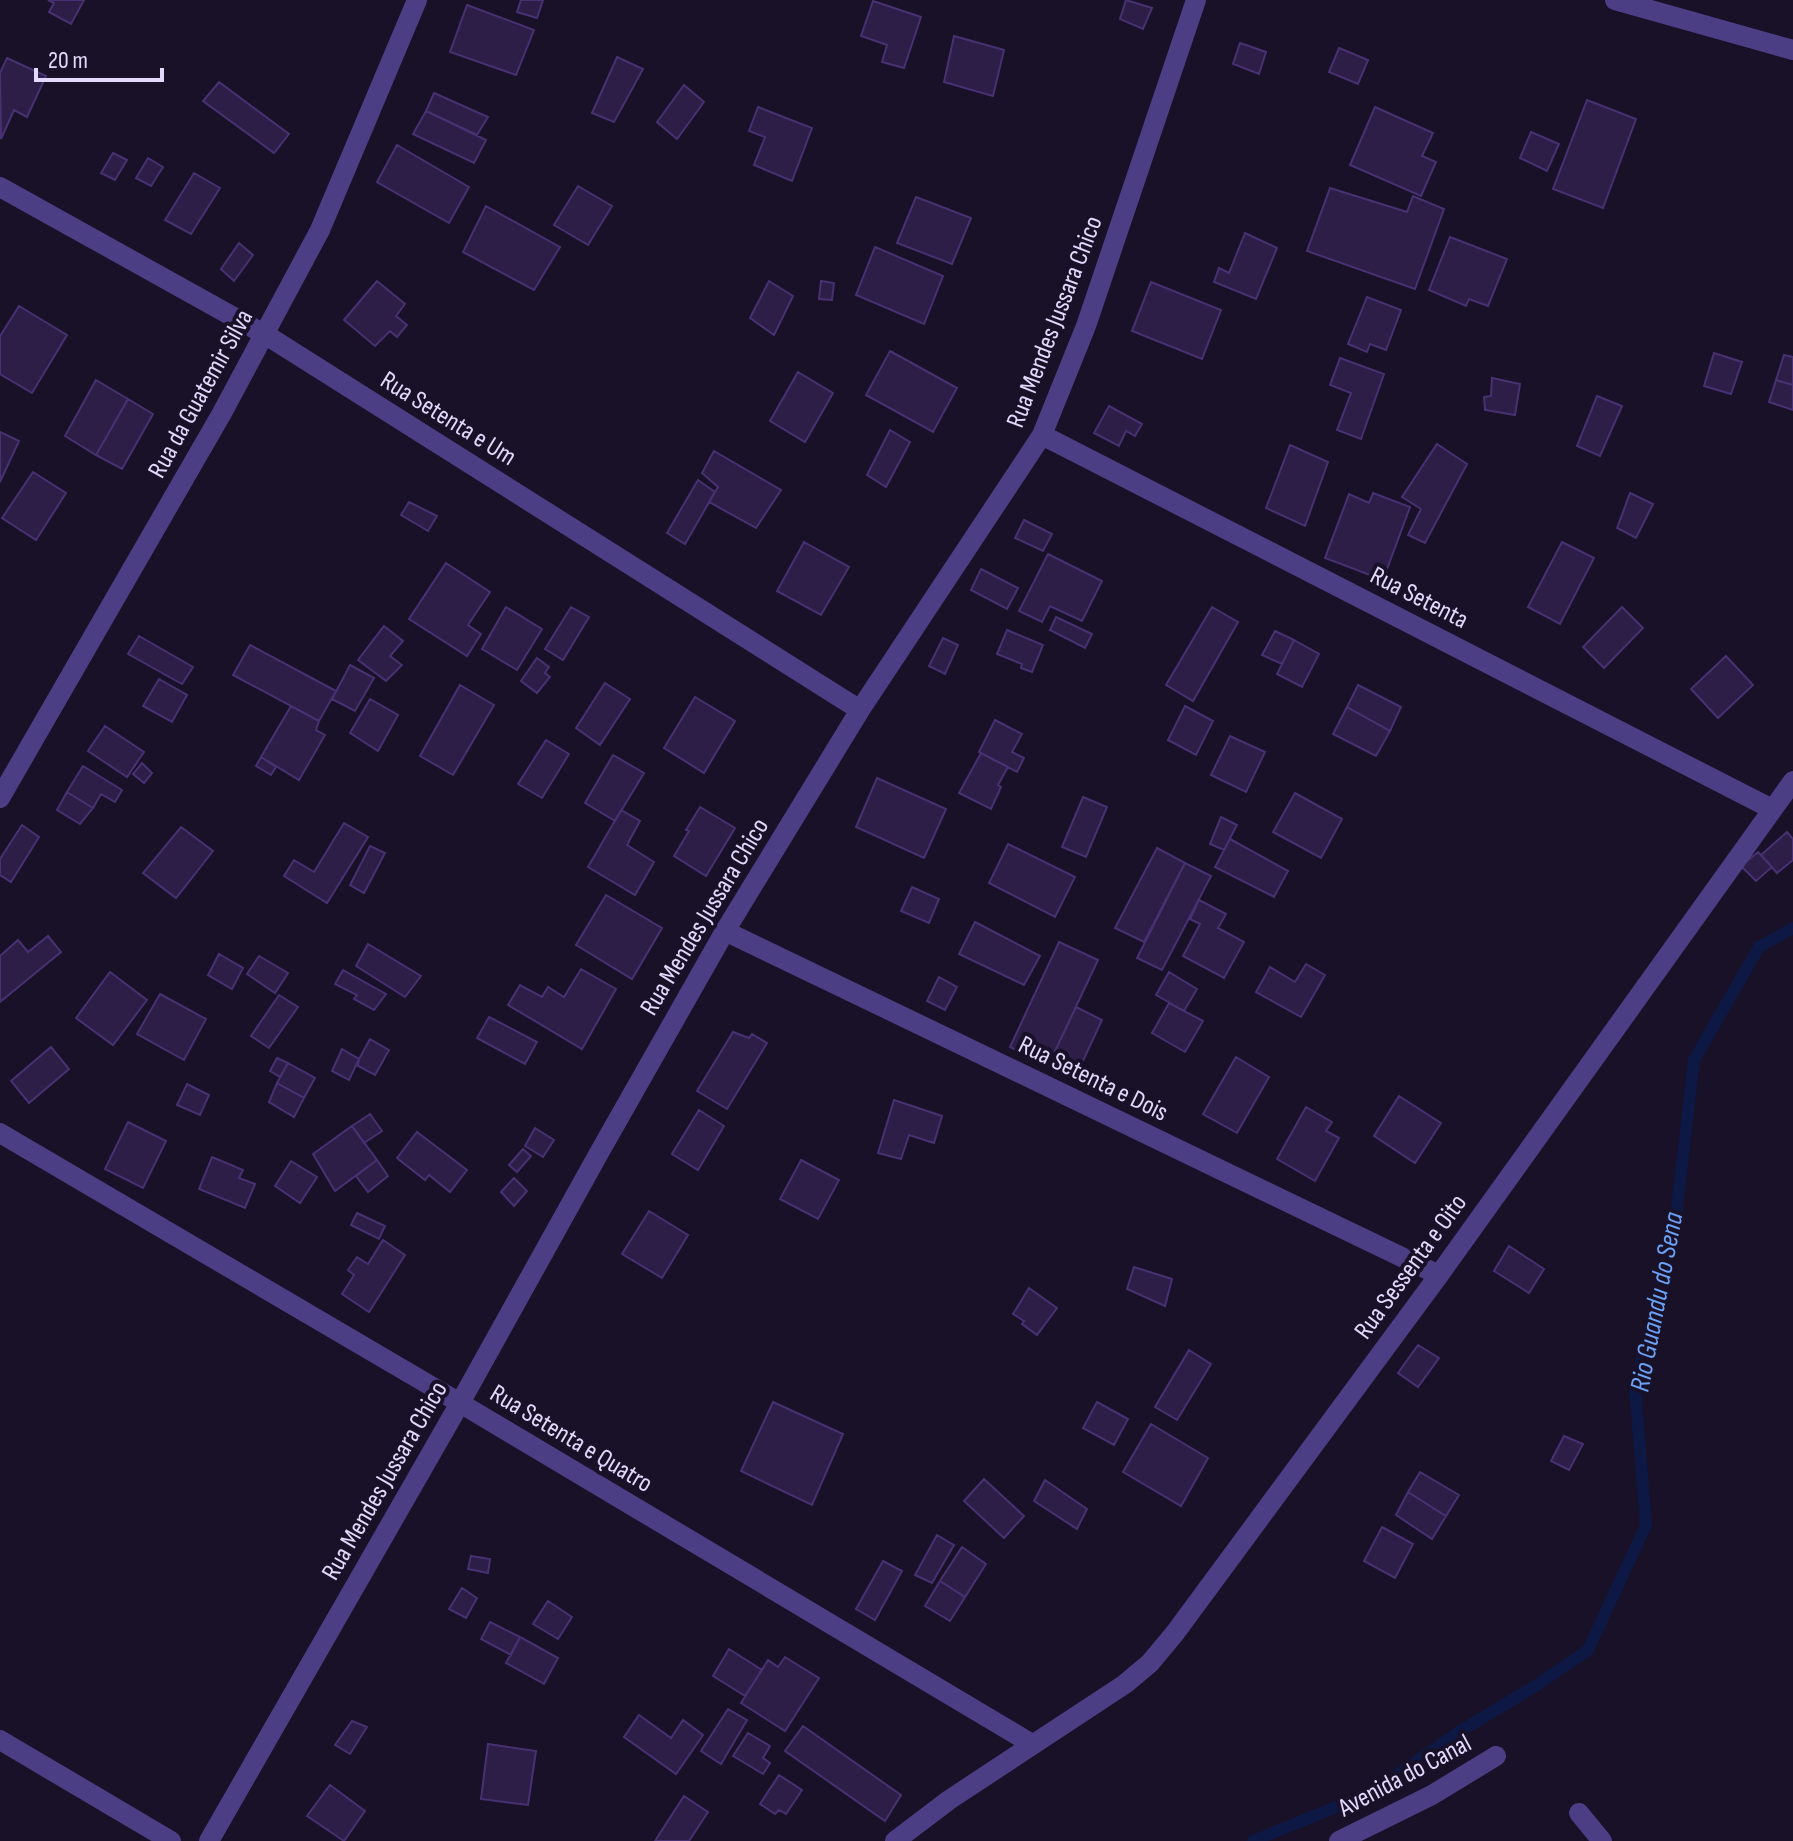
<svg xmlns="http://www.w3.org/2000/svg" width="1793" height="1841" viewBox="0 0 1793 1841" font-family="'Sofia Sans Condensed',sans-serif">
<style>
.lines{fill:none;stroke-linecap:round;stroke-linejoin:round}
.stream{stroke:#0d1944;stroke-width:12}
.building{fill:#2c1e47;stroke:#483172;stroke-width:2}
.minor{stroke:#4b3e84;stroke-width:20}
.labels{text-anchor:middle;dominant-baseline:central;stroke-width:8;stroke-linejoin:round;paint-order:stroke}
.street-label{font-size:26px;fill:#e2d9fd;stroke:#181127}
.water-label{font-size:28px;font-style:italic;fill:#6ba2f8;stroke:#181127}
</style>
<rect width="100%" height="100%" fill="#181127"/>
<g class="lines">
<!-- stream -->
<path class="stream" d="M1253,1841L1373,1792L1459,1732L1537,1685L1588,1650L1646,1525L1635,1388L1676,1216L1694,1060L1759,947L1793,928"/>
</g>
<!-- building -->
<path class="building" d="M48,0H84L71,24L49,12L54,3Z
M521,0H543L537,18L517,12Z
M1126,0L1152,8L1143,29L1120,19Z
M873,1L921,17L904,68L882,62L887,45L861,36Z
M467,5L534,30L516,75L450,52Z
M954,36L1004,50L993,96L944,82Z
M1240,43L1266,52L1259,74L1233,64Z
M1339,48L1368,60L1358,84L1329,72Z
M617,57L643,69L614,122L592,113Z
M7,58L46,76L27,117L14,110L1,139L0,73Z
M219,82L289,134L274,153L203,101Z
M684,85L704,102L677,139L657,122Z
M434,93L488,117L477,135L426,111Z
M1587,100L1636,119L1603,208L1553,189Z
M758,107L812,128L792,181L754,165L765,137L749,131Z
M1375,107L1433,133L1422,156L1436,162L1421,196L1350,165Z
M426,111L486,140L474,163L413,134Z
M1531,132L1559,144L1547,171L1520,158Z
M397,145L469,187L449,223L377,182Z
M113,153L127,160L115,180L101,173Z
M148,158L163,167L151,186L136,178Z
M194,173L220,188L191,234L165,220Z
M578,186L612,206L588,245L554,225Z
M1330,188L1407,212L1413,196L1444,209L1415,289L1307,251Z
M916,197L971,218L952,264L897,243Z
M486,206L560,247L534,290L463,252Z
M1245,233L1277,248L1256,299L1214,282L1219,268L1229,273Z
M1450,237L1507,259L1488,306L1469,299L1466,306L1429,290Z
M239,243L253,255L234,281L221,269Z
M875,247L943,276L924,324L856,295Z
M377,281L405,304L396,316L407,325L397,337L390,331L375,346L344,320Z
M769,281L793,296L774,335L750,318Z
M821,281L834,283L832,300L819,299Z
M1151,282L1221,310L1202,359L1132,331Z
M1367,297L1401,310L1386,350L1370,344L1367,352L1348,344Z
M19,306L67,335L32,393L0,374V336Z
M890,351L957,388L933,432L866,395Z
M1714,353L1742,362L1731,394L1704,386Z
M1784,355L1793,357V385L1776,380Z
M1340,358L1384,374L1361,439L1337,430L1351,393L1330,385Z
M798,372L833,393L805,442L770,421Z
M1492,378L1520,384L1515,415L1485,410L1484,397L1491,396Z
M96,380L128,399L96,455L65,436Z
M1776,380L1793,385V410L1769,402Z
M1597,396L1622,406L1600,456L1577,446Z
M128,399L153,414L122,469L96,455Z
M1109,406L1142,424L1135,436L1126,431L1119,446L1094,433Z
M890,430L910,442L886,487L867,475Z
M0,432L19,441L0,482Z
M1437,444L1467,464L1425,543L1408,535L1421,509L1402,497Z
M1290,445L1328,462L1305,526L1266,508Z
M714,451L781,490L756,528L709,502L718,487L702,473Z
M33,472L66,493L36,540L2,518Z
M698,480L715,492L685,544L667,533Z
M1373,493L1410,507L1383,580L1325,558L1349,494L1369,503Z
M1630,493L1653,504L1636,538L1617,528Z
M409,502L437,516L428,531L401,515Z
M1024,520L1052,534L1043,551L1015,538Z
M804,542L849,567L821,615L777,591Z
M1562,542L1594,558L1560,624L1528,607Z
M1048,554L1102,581L1082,621L1050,606L1042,622L1019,611Z
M446,563L490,592L468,625L481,634L467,656L409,619Z
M981,569L1018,588L1007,609L971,590Z
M506,607L542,629L517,670L482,649Z
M571,607L589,617L563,660L545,649Z
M1212,607L1238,622L1193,701L1166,685Z
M1622,607L1643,628L1604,668L1583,647Z
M1056,617L1092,634L1085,648L1050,630Z
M384,626L403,641L390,656L402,665L386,681L358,660Z
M1007,630L1043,645L1032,672L1021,668L1022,664L997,654Z
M1275,631L1294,640L1282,664L1262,655Z
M139,636L193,667L182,684L128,654Z
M943,638L958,645L945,674L929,666Z
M1294,640L1319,654L1302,687L1277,674Z
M250,645L336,691L319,721L233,675Z
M1726,656L1753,685L1718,718L1691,689Z
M537,658L549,667L545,673L550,677L537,693L521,681Z
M350,665L374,678L355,711L332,699Z
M159,679L187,695L172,722L143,706Z
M605,683L630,699L600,745L576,728Z
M460,685L494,705L453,775L420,756Z
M1358,685L1401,707L1390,731L1347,707Z
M695,697L735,721L704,773L664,748Z
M370,699L398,715L378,751L350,733Z
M291,706L319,721L316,730L325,735L299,780L261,757Z
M1185,706L1213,721L1196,755L1168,740Z
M1347,707L1390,731L1376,756L1333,734Z
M995,720L1022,734L1012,752L1024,758L1017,772L979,752Z
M105,726L144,752L127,777L88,751Z
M1230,736L1265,752L1246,792L1211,775Z
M546,740L569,754L542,798L518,784Z
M981,753L1008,767L998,785L1001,787L991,809L959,793Z
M613,755L644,773L615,821L585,803Z
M261,757L276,767L271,775L256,766Z
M142,763L152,773L144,783L133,774Z
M83,766L122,790L115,802L101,794L93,808L67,792Z
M877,778L946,809L924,858L856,827Z
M67,792L93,808L80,824L57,810Z
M1295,793L1342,819L1321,858L1273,832Z
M1083,797L1107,807L1086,857L1062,847Z
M700,807L735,828L706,876L674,856L689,831L686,830Z
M621,810L640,821L627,845L654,862L635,895L588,867Z
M1221,817L1237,825L1224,850L1210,844Z
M344,823L368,837L327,903L284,876L294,860L314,872Z
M22,825L39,837L11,882L0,875V859Z
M181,827L213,851L176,898L143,873Z
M1787,832L1793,839V860L1777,873L1761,855Z
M1230,839L1288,871L1274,897L1215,867Z
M1008,844L1075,877L1055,917L989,883Z
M370,846L385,853L364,893L350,885Z
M1157,848L1185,863L1144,942L1115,928Z
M1758,852L1772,867L1756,881L1741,866Z
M1185,863L1211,876L1162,970L1137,958Z
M912,887L939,899L929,923L901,911Z
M606,895L662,928L632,979L576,945Z
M1199,900L1226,914L1218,928L1244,942L1224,978L1183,956L1200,924L1190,919Z
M975,922L1040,956L1024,985L959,954Z
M48,936L61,952L0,1002V956L18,940L28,952Z
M1059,942L1098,960L1048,1066L1010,1047Z
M368,944L421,976L405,997L356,966Z
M219,954L243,968L232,989L208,975Z
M259,956L288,973L275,993L247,974Z
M1306,964L1325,975L1301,1017L1256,992L1270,967L1295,982Z
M581,969L616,989L582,1049L508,1005L520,985L542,997L548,987L564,997Z
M343,970L386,994L374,1010L354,999L357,995L335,984Z
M110,972L147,1000L113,1045L76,1018Z
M1169,972L1197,989L1184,1011L1156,995Z
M939,977L957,987L945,1010L927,1001Z
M160,994L206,1019L184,1060L137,1034Z
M279,995L298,1007L269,1048L251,1036Z
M1169,1003L1203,1021L1185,1052L1152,1033Z
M1076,1007L1102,1020L1075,1078L1048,1066Z
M489,1017L537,1042L525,1064L477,1038Z
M733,1032L749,1038L752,1034L767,1043L727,1109L697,1091Z
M370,1039L389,1050L375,1075L358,1066L359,1059Z
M51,1047L69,1069L29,1103L11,1081Z
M342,1049L359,1059L349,1080L332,1071Z
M1236,1057L1269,1077L1237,1133L1203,1114Z
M277,1058L288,1063L280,1077L270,1071Z
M288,1063L315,1078L304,1098L277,1083Z
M277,1083L304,1098L294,1117L269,1102Z
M187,1084L209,1095L200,1115L177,1105Z
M1399,1096L1441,1123L1415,1163L1374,1136Z
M894,1100L942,1116L934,1143L909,1135L901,1159L878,1153Z
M1306,1107L1332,1122L1326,1131L1339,1138L1315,1181L1277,1159Z
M699,1110L724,1126L698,1170L672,1154Z
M370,1114L382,1131L364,1143L352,1126Z
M128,1122L166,1141L143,1188L105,1169Z
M352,1126L377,1160L335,1191L313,1154Z
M535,1128L554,1140L543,1157L525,1146Z
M417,1132L467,1170L450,1192L429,1175L425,1180L397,1158Z
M523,1149L531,1156L517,1172L509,1165Z
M212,1157L243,1170L239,1178L255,1184L245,1208L199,1189Z
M377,1160L388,1176L368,1192L356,1176Z
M801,1160L839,1180L818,1219L780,1199Z
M291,1161L317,1177L300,1203L275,1186Z
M514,1178L527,1191L514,1206L501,1192Z
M649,1211L688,1235L662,1278L622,1254Z
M357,1213L385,1226L379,1239L351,1225Z
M383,1240L405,1255L369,1312L342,1294L354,1275L348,1270L357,1257L368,1264Z
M1509,1246L1544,1269L1529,1293L1494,1271Z
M1134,1267L1172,1279L1165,1306L1127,1289Z
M1029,1288L1057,1308L1037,1335L1022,1324L1024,1321L1013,1314Z
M1418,1345L1439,1358L1418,1387L1398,1373Z
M1189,1350L1211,1364L1177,1420L1155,1407Z
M773,1402L843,1434L812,1505L741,1471Z
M1097,1402L1128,1419L1114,1445L1083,1428Z
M1151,1424L1208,1458L1181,1506L1123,1472Z
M1564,1436L1583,1444L1569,1470L1551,1461Z
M1420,1472L1459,1495L1446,1516L1408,1492Z
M984,1479L1024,1516L1004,1538L964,1501Z
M1045,1480L1087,1509L1077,1529L1034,1501Z
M1408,1492L1446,1516L1432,1539L1396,1515Z
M1382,1527L1413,1544L1395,1578L1364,1561Z
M937,1535L954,1545L932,1583L915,1575Z
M962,1547L986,1564L965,1597L940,1581Z
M471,1556L490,1559L488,1573L468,1569Z
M883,1561L902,1571L875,1620L856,1609Z
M940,1581L965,1597L950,1621L925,1606Z
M462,1588L477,1598L466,1618L449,1609Z
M548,1601L572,1617L558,1639L533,1624Z
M490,1622L520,1637L511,1655L481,1639Z
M520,1637L558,1658L544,1684L506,1663Z
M729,1649L762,1670L745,1696L713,1676Z
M785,1657L819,1678L785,1731L741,1703L768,1660L778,1667Z
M728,1709L747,1720L721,1764L701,1751Z
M639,1715L671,1738L683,1720L703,1735L676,1774L624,1737Z
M352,1721L367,1727L350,1754L335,1745Z
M803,1726L901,1795L885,1821L785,1751Z
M748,1733L770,1746L763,1758L770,1763L763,1774L733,1756Z
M488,1744L536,1751L528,1805L481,1799Z
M779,1775L802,1790L786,1814L779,1810L775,1814L760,1804Z
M330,1785L365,1811L344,1841L307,1816Z
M684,1796L708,1812L689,1841H655Z"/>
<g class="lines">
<!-- minor -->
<path class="minor" d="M1615,0L1793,50
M0,187L266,335L860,710
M1042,435L1772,809
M0,798L222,413L320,230L417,0
M725,931L1439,1275
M0,1133L460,1403L1032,1744
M0,1740L171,1841
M1579,1813L1602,1841
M209,1841L460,1403L599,1153L725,931L860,710L1042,435L1086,326L1196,0
M895,1841L949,1800L1125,1684L1150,1663L1175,1633L1439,1275L1793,781
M1339,1841L1432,1795L1496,1756"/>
</g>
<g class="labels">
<!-- street labels -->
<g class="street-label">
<text transform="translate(1055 322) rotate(-69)">Rua Mendes Jussara Chico</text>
<text transform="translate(201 394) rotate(-61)">Rua da Guatemir Silva</text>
<text transform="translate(448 419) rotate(32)">Rua Setenta e Um</text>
<text transform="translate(1419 598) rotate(27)">Rua Setenta</text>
<text transform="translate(705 917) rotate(-59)">Rua Mendes Jussara Chico</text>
<text transform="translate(1093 1079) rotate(26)">Rua Setenta e Dois</text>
<text transform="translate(1411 1267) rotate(-54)">Rua Sessenta e Oito</text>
<text transform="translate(571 1439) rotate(31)">Rua Setenta e Quatro</text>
<text transform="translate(385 1481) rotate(-60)">Rua Mendes Jussara Chico</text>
<text transform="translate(1405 1776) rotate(-28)">Avenida do Canal</text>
</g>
<!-- water labels -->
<g class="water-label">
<text transform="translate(1657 1302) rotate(-79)">Rio Guandu do Sena</text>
</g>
</g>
<!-- scale -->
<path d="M36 68v12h126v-12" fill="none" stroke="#e2d9fd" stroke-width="4"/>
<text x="48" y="68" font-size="24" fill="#e2d9fd" stroke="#181127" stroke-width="6" paint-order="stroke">20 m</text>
</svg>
